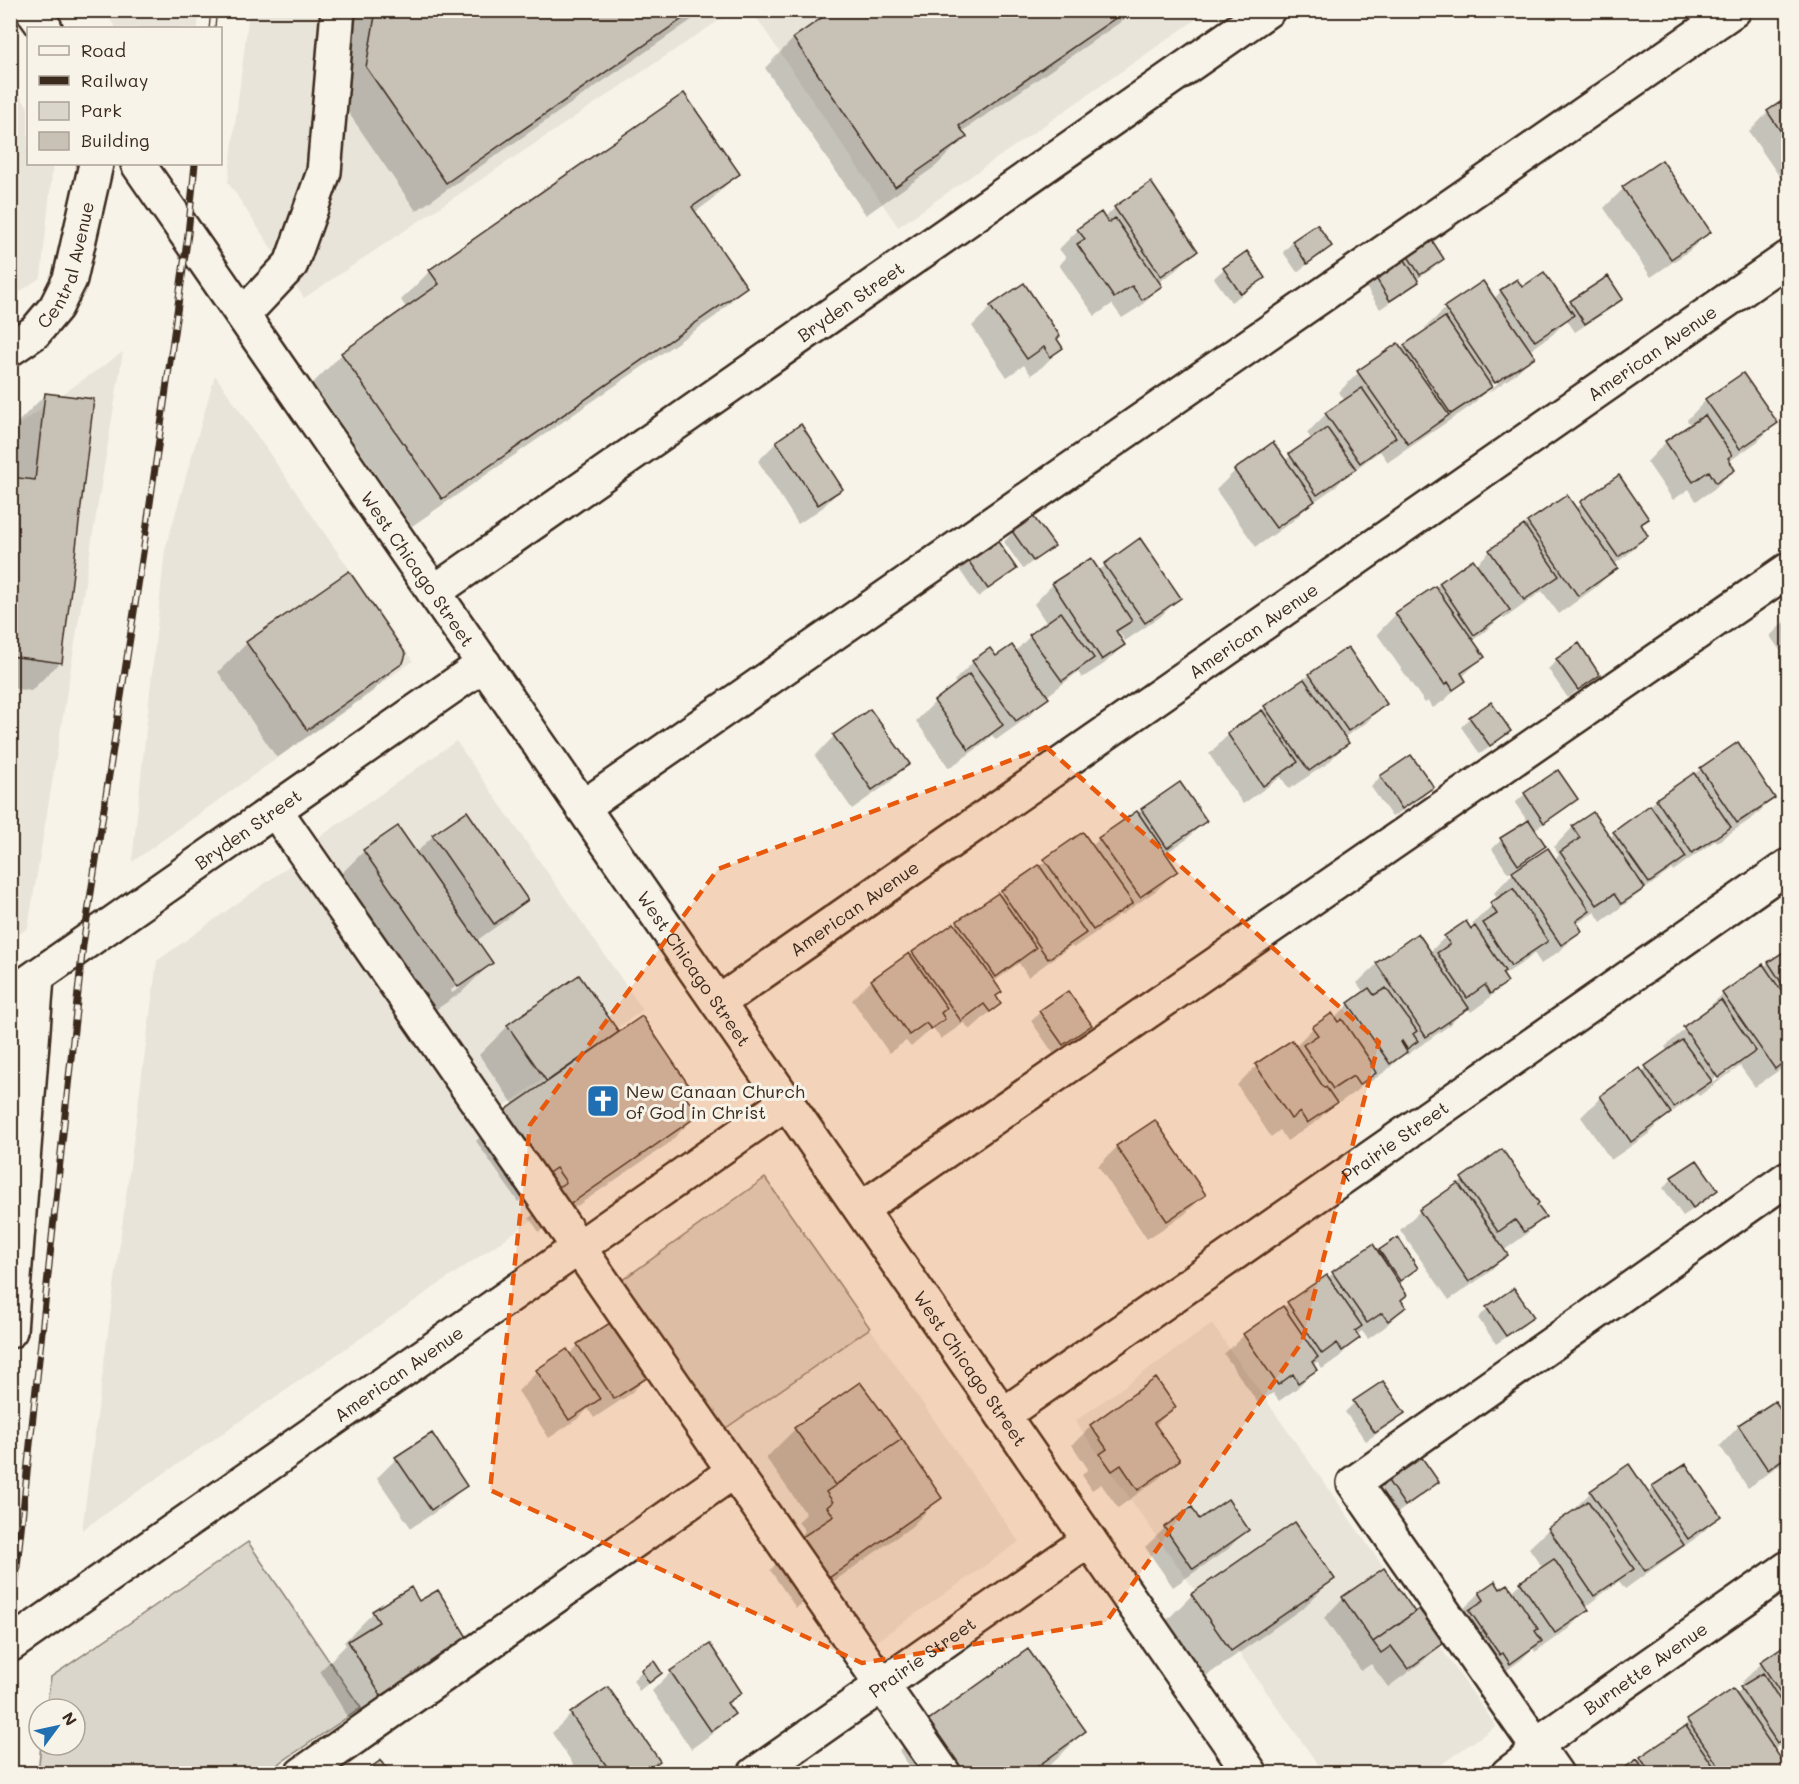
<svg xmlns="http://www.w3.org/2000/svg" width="1799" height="1784" viewBox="0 0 1799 1784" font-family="Mali,sans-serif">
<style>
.built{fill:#e9e4d9}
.green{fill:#dbd6cb;stroke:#8b8074;stroke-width:1.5}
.shadow{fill:#0003;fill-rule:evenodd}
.building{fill:#c8c1b6;stroke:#3b2a1e;stroke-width:1.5}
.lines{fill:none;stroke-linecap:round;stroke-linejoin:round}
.minor-casing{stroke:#3b2a1e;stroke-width:38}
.minor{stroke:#f7f3e8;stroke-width:33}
.rail-casing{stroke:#3b2a1e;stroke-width:7}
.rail{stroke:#f7f3e8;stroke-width:4.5;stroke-dasharray:14;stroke-linecap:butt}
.marked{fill:#e8590c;fill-opacity:0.2;stroke:#e8590c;stroke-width:4.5;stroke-dasharray:12 8;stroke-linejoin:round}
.labels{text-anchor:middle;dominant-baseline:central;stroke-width:6;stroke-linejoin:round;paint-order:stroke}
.street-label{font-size:18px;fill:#3b2a1e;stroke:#f7f3e8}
.poi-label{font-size:18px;fill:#3b2a1e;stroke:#f7f3e8;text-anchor:start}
</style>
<rect width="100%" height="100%" fill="#f7f3e8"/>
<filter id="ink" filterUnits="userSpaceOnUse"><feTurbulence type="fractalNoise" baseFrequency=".0167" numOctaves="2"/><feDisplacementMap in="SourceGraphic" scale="12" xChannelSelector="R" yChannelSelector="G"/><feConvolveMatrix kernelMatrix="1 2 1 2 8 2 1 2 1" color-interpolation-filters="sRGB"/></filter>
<g filter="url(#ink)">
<!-- built -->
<path class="built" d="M104,11H199L198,28H116Z
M249,11H733L304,298L228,182Z
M752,11H1208L898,227Z
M10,82L28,107V164H53L41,277L11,298Z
M123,352L28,928L11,940V430Z
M215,375L413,661L132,862L165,550Z
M456,741L643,1010L502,1108L317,839Z
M292,864L538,1216L82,1530L157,961Z
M1212,1324L1496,1726L1429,1773H1324L1075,1421Z
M870,1328L1019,1542L875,1642L726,1428Z"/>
<!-- green -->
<path class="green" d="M765,1178L870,1328L726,1428L621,1281Z
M248,1542L361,1708L265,1773H38L41,1745H75V1709H46L51,1677Z"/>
<!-- shadow -->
<path class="shadow" d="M353,10H706L416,211L337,96Z
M835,10H1138L961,132L965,137L936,166L866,215L765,68L793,39Z
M683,95L738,173L709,202L694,213L745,287L716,316L412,526L313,383L342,354L407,309L401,300L430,271Z
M1788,98V185L1786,186L1749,132L1768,112Z
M1661,162L1709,232L1689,251L1651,277L1604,208L1623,189Z
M1150,184L1196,250L1176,270L1158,283L1160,286L1141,306L1122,318L1112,304L1095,316L1059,265L1066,258L1059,249L1078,230L1103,219L1115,208Z
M1317,226L1330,246L1321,255L1297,272L1283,252L1293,242Z
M1403,248L1442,259L1433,268L1416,280L1417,282L1407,291L1380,309L1362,281Z
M1224,269L1263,278L1254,287L1231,302L1214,278Z
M1482,283L1494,299L1501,291L1521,289L1566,307L1571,302L1621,299L1612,308L1575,332L1567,320L1552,335L1529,351L1533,357L1513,376L1487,394L1502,379L1500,377L1471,406L1388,462L1380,451L1345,477L1334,488L1308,506L1294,520L1256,547L1216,490L1235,471L1284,461L1312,440L1307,433L1326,414L1345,401L1339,392L1358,373L1401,350L1427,331L1425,328L1445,309Z
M991,307L1055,339L1061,348L1042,367L1031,375L1024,365L1007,377L972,326Z
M46,394L60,662L31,691L10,688V475L17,423Z
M1706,400L1776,423L1757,442L1728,462L1733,470L1714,489L1696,501L1689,489L1673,500L1647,462L1666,442L1691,426L1687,420Z
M777,442L842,488L822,508L798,524L758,461Z
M1619,477L1647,518L1640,525L1647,535L1627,555L1613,565L1616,568L1596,587L1559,614L1542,591L1504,619L1502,616L1488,629L1472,641L1483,657L1462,677L1464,680L1445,700L1433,708L1428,701L1425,703L1377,634L1396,614L1473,561L1476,565L1490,551L1528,523L1575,509Z
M1013,532L1053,545L1023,569L1004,542Z
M1140,540L1179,598L1160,617L1125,641L1119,632L1117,634L1124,645L1104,664L1082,678L1078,672L1046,697L1028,717L996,740L992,735L982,745L949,768L916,721L935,702L957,685L954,681L973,662L995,658L1015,652L1030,636L1047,624L1034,604L1053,584L1098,571Z
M966,557L1015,569L1005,578L978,597L957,566Z
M1788,618V662L1770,636Z
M247,643L402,662L372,692L277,758L218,672Z
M1557,660L1598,674L1568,698L1548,669Z
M1310,675L1385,703L1366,723L1343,738L1347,743L1328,763L1289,789L1281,777L1243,804L1209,754L1228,735Z
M1470,718L1509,731L1500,740L1480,754L1461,727Z
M834,736L908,764L889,783L852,809L815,756Z
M1737,744L1773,798L1754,817L1717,842L1716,840L1673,871L1672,869L1601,922L1595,912L1576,924L1580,931L1561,950L1541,964L1534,953L1527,960L1502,976L1506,982L1486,1001L1471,1012L1467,1007L1447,1027L1407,1055L1405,1053L1386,1071L1370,1082L1368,1079L1355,1092L1339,1103L1337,1101L1316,1122L1287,1141L1280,1130L1271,1137L1237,1085L1256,1066L1295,1046L1313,1028L1334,1019L1349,1004L1365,994L1357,983L1377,964L1429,953L1445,937L1470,931L1474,928L1472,924L1498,900L1494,893L1513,873L1554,860L1559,855L1554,847L1573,827L1609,838L1657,800Z
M1411,757L1432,787L1423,797L1392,817L1371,787L1380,777Z
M1558,772L1576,799L1567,808L1534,830L1544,845L1535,855L1508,873L1492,849L1501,840L1528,822L1515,803L1525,794Z
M1180,784L1205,820L1186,840L1164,854L1176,871L1157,890L1120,916L1119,914L1111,922L1073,948L1071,946L1028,977L1019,963L994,982V997L999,1004L970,1030L964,1023L941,1039L933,1028L911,1047L906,1041L889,1053L852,1000L871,981L998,896L1083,834L1092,846L1099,839Z
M433,836L526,900L507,919L476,941L491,963L462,992L428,1015L335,880L364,851L415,854ZM460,984V988L452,993L451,990Z
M1788,950V1064L1755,1087L1740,1066L1699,1096L1697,1094L1664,1118L1650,1133L1611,1160L1581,1117L1601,1097L1640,1070L1641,1072L1668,1052L1665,1047L1723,994ZM1735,1065V1068L1713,1083L1711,1081Z
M1040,1012L1090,1025L1081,1034L1053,1053L1031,1021Z
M508,1026L618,1034L681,1093L697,1115L668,1144L539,1232L529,1218L537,1211L526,1196L518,1202L476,1141L505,1112L514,1105L479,1055Z
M1117,1147L1204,1195L1184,1215L1147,1239L1098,1166Z
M1501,1152L1544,1217L1524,1236L1503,1251L1506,1255L1487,1274L1449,1300L1400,1230L1420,1211Z
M1697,1162L1716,1190L1707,1200L1683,1216L1663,1188L1672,1179Z
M1380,1251L1416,1268L1398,1283L1399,1301L1404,1307L1385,1327L1368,1339L1362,1331L1356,1335L1358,1338L1339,1357L1322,1369L1317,1362L1312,1365L1315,1370L1296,1389L1279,1401L1273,1393L1258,1403L1224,1354L1244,1335L1326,1277L1328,1278L1333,1273Z
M1513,1290L1532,1317L1523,1326L1496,1344L1478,1318L1487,1309Z
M578,1345L648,1376L629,1395L594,1418L588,1409L579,1418L549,1438L518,1391L537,1372L569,1355Z
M860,1384L940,1498L911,1527L796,1608L770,1570L799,1541V1537L805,1531L798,1522L806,1514L766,1458L795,1429Z
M1354,1403L1403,1413L1394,1422L1366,1441L1345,1412Z
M1774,1403L1788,1423V1458L1748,1488L1720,1446L1739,1426Z
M1174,1407L1154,1427L1178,1460L1158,1479L1118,1508L1101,1484L1092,1490L1082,1475L1088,1469L1072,1445L1091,1426Z
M396,1459L465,1485L446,1505L411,1528L377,1478Z
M1385,1476L1437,1482L1428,1491L1396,1514L1376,1486Z
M1653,1488L1719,1516L1700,1535L1625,1589L1619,1581L1585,1607L1587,1610L1568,1629L1535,1652L1533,1648L1521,1660L1490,1682L1460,1612L1480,1593L1494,1583L1500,1591L1512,1592L1521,1583L1543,1568L1529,1548L1549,1529L1573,1513L1572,1511L1591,1492L1648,1493Z
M1199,1521L1247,1529L1228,1549L1173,1587L1145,1547L1165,1528Z
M1384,1570L1415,1614L1442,1643L1422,1662L1388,1687L1371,1664L1361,1671L1324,1618L1343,1598Z
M1333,1579L1304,1607L1202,1679L1163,1624L1192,1595Z
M418,1603L468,1642L352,1724L320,1671L346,1645L344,1642L373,1613Z
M1788,1645V1751L1783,1743L1773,1750L1784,1765L1776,1774H1618L1674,1736L1688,1722L1735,1695L1744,1687L1741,1683L1761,1664Z
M642,1671L661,1673L639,1691L633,1680Z
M671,1672L740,1692L727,1706L733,1714L713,1733L691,1749L652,1691Z
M571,1714L658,1761L645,1774H580L552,1733Z
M928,1722L1084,1731L1056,1760L1037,1774H915L899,1751Z"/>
<!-- building -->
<path class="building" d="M376,10H695L446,183L366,67Z
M833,10H1127L959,126L967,137L895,187L793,38Z
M684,93L740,174L692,207L747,287L442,499L341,353L439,284L429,270Z
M1788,97V142L1767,111Z
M1662,160L1711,232L1671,259L1622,187Z
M1151,182L1198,251L1161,276L1114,207Z
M1101,212L1108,223L1115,218L1162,286L1142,300L1132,286L1114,298L1077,244L1085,239L1077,229Z
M1317,224L1332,246L1307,264L1292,241Z
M1426,231L1444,259L1420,275L1402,247Z
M1247,251L1265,278L1241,294L1223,268Z
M1400,252L1419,282L1390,301L1371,270Z
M1544,272L1574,315L1535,341L1500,290L1517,279L1522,287Z
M1608,276L1623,299L1585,324L1570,301Z
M1483,281L1535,357L1495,383L1444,307Z
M1024,283L1060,336L1057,339L1063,348L1050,357L1044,347L1027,359L990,306Z
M1445,317L1492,387L1451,414L1404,345Z
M1398,343L1449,415L1408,444L1357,371Z
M1743,373L1778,423L1740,449L1705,399Z
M1362,388L1396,437L1360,463L1325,413Z
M45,393L94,399L62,663L10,656V477L35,480Z
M1705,415L1732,455L1728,458L1735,470L1716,483L1709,471L1693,482L1665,441Z
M801,424L843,489L818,505L776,441Z
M1327,428L1356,469L1317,495L1289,454Z
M1273,442L1315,501L1276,528L1234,470Z
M1619,475L1649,519L1641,524L1648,536L1618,557L1580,502Z
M1567,495L1618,568L1578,596L1527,522Z
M1033,516L1055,546L1033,561L1012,531Z
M1524,525L1559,576L1524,600L1489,550Z
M994,536L1017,569L988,589L965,556Z
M1140,538L1181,598L1145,623L1104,564Z
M1091,558L1132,621L1116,631L1125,645L1102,660L1052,583Z
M1473,559L1510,610L1474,635L1439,583Z
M349,571L406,654L403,663L307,730L246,642Z
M1435,586L1485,657L1461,673L1466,681L1453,690L1448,682L1445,685L1395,613Z
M1061,612L1094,658L1062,681L1029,635Z
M1579,643L1600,675L1578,690L1556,659Z
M1012,645L1049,698L1016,721L972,661L990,648L996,656Z
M1348,647L1387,704L1348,731L1309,674Z
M969,674L1003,725L969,750L934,701Z
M1304,679L1349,743L1309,771L1264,706Z
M1491,702L1511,731L1490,746L1469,717Z
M870,709L910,764L872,790L833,735Z
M1262,710L1298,762L1263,786L1227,733Z
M1738,742L1775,798L1737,823L1700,768Z
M1411,755L1434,787L1402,809L1380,776Z
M1558,770L1578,799L1544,823L1524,793Z
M1694,773L1731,827L1692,853L1656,799Z
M1180,782L1207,821L1167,848L1141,809Z
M1650,805L1686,857L1649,883L1613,832Z
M467,811L528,900L494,924L432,835Z
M1137,811L1178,871L1140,897L1098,838Z
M1593,812L1645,888L1621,904L1614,894L1597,905L1560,852L1580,838L1572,826Z
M1529,820L1546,846L1518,865L1500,838Z
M398,826L493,963L458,987L363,850Z
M1083,832L1133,903L1093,930L1044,859Z
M1548,848L1590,911L1576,921L1582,931L1561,945L1512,872Z
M1039,865L1086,933L1048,959L1001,891Z
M1513,888L1548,941L1511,966L1483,923L1497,914L1490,903Z
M998,893L1036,948L996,977L957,921Z
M1466,921L1471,929L1475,926L1505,971L1502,973L1508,982L1490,994L1485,985L1467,998L1437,953L1450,944L1444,936Z
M954,923L1002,992L996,996L1001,1004L990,1012L984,1004L961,1021L912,952Z
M1418,933L1469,1008L1426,1037L1376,963Z
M1788,949V993L1768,962Z
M909,953L947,1008L941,1013L945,1019L931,1029L926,1023L909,1035L871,980Z
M1763,964L1788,1001V1059L1775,1069L1722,993Z
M579,975L619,1032L547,1082L507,1025Z
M1369,988L1374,995L1386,988L1417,1031L1413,1034L1418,1041L1407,1049L1402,1041L1401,1042L1407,1052L1390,1064L1348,1003Z
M1068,991L1092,1025L1063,1045L1039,1011Z
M1721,1000L1756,1051L1718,1078L1683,1027Z
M1332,1013L1338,1022L1342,1019L1372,1063L1371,1064L1376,1073L1359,1085L1353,1076L1333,1089L1303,1045L1318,1035L1312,1027Z
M642,1016L690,1087L682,1092L699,1115L569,1205L557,1188L566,1182L556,1168L547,1174L504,1111Z
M1292,1040L1324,1088L1326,1087L1337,1103L1307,1123L1300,1112L1291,1119L1255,1064Z
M1682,1040L1712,1081L1674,1107L1645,1066Z
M1640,1068L1671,1113L1631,1142L1600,1096Z
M1155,1120L1206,1195L1167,1221L1116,1146Z
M1502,1149L1539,1203L1537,1205L1546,1217L1524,1232L1515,1220L1498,1232L1461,1178Z
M1697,1160L1718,1190L1693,1208L1671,1177Z
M1458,1183L1508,1255L1469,1282L1419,1210Z
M1398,1237L1418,1268L1400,1281L1379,1250Z
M1373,1244L1407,1295L1401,1300L1406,1307L1388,1321L1382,1313L1367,1323L1332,1272Z
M1327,1275L1362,1326L1355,1331L1360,1338L1342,1351L1337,1343L1322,1354L1287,1302Z
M1514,1288L1534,1317L1506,1336L1486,1307Z
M1283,1306L1318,1357L1312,1362L1317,1370L1298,1383L1293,1374L1278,1385L1243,1334Z
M613,1321L650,1376L614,1399L577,1344Z
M567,1349L600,1399L569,1420L536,1370Z
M1156,1378L1176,1407L1154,1423L1180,1460L1138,1490L1121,1465L1112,1471L1100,1454L1107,1449L1090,1425Z
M1383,1381L1405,1413L1375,1433L1353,1401Z
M860,1382L902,1439L835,1485L794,1428Z
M1775,1401L1788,1420V1455L1768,1470L1738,1425Z
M432,1433L467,1486L431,1510L395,1457Z
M902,1439L942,1498L826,1580L798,1540L834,1516L827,1507L833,1502L826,1492Z
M1418,1452L1439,1482L1405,1506L1384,1475Z
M1629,1464L1684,1545L1645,1571L1590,1491Z
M1686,1464L1721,1516L1688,1539L1652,1486Z
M1228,1499L1249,1530L1193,1569L1164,1527L1192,1507L1199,1519Z
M1588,1501L1634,1569L1594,1596L1548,1528Z
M1295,1522L1335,1579L1231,1651L1191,1594Z
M1554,1559L1589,1610L1555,1633L1520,1582Z
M1384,1568L1415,1612L1373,1642L1342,1597Z
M1495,1581L1500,1589L1508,1584L1538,1629L1535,1631L1542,1641L1510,1664L1503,1653L1500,1655L1469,1610L1484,1600L1479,1592Z
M411,1587L419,1601L438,1590L470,1642L381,1696L348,1641L379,1622L372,1611Z
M1419,1609L1444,1643L1408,1669L1391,1646L1381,1653L1373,1642Z
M1788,1643V1704L1760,1662Z
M710,1644L742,1693L727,1703L735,1714L711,1731L670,1671Z
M1028,1649L1086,1731L1027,1774H965L927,1721Z
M654,1661L662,1673L649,1683L641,1670Z
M1763,1673L1788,1713V1735L1777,1743L1740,1687Z
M608,1687L660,1761L641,1774H636L631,1767L623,1774H612L570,1713Z
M1733,1689L1786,1766L1774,1774H1724L1687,1720Z
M1686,1726L1719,1774H1651L1640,1757Z
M1637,1759L1647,1774H1616Z
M381,1760L391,1774H368L366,1771Z"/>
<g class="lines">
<defs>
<g id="minor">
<path d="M32,10L45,28"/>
<path id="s1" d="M138,164L1251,1774"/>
<path d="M243,315L291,264L324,172L338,10"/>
<path id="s2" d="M10,349L35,332L56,307L70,279L96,164"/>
<path id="s3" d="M434,592L1268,10"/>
<path d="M583,807L1734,10"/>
<path d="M275,810L944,1774"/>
<path id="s4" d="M10,995L484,664"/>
<path id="s5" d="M718,1003L1788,258"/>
<path d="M861,1209L1788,570"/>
<path d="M10,1331L37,977"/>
<path id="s6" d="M1003,1415L1788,866"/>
<path id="s7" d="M10,1645L787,1102"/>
<path d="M302,1774L734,1471"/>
<path id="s8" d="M755,1774L1089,1540"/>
<path id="s9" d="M1508,1774L1524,1762L1547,1737L1788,1568"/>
<path d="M1556,1774L1354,1483L1788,1178"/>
</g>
</defs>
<!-- minor casing -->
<use href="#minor" class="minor-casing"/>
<!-- minor -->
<use href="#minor" class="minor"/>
<defs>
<path id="rail" d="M212,28L214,10
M10,1633L83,945L143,553L188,234L195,164"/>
</defs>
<!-- rail casing -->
<use href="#rail" class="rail-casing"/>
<!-- rail -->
<use href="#rail" class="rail"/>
</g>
</g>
<!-- marked area -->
<path class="marked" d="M1046,747L1379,1042L1302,1342L1106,1622L862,1663L490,1490L530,1125L718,869Z"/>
<!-- icons -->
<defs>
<symbol id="church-square" viewBox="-11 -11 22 22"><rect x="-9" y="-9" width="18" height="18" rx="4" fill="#1f6fb2" stroke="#f7f3e8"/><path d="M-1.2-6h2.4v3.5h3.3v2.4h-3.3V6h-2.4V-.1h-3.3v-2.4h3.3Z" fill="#fff"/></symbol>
</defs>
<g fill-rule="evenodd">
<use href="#church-square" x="584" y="1082" width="38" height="38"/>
</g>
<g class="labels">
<!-- street labels -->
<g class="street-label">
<text stroke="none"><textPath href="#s2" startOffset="106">Central Avenue</textPath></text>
<text stroke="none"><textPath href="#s3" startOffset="508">Bryden Street</textPath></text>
<text stroke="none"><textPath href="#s5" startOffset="1138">American Avenue</textPath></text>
<text stroke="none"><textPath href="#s1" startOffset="492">West Chicago Street</textPath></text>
<text stroke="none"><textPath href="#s5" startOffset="652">American Avenue</textPath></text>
<text stroke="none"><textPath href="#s4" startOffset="290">Bryden Street</textPath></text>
<text stroke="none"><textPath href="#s5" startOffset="166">American Avenue</textPath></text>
<text stroke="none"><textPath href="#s1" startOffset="978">West Chicago Street</textPath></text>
<text stroke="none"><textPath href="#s6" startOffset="478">Prairie Street</textPath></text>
<text stroke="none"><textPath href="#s1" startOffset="1464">West Chicago Street</textPath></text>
<text stroke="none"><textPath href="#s7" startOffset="474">American Avenue</textPath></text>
<text stroke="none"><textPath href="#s8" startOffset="204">Prairie Street</textPath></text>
<text stroke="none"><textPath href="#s9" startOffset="174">Burnette Avenue</textPath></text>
</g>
<!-- poi labels -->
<g class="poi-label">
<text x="626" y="1091">New Canaan Church<tspan x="626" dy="21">of God in Christ</tspan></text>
</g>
</g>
<!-- margin -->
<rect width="1799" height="1784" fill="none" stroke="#f7f3e8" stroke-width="36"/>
<rect x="18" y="18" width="1763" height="1748" fill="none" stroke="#3b2a1e" stroke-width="2" filter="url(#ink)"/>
<!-- legend -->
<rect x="27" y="27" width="195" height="138" fill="#f7f3e8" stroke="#aca397" stroke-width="1.5"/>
<rect x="39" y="46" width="30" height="9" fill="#f7f3e8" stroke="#aca397" stroke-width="1.5"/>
<text x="81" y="57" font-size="18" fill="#3b2a1e">Road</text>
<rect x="39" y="76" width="30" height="9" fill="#3b2a1e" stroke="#aca397" stroke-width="1.5"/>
<text x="81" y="87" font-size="18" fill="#3b2a1e">Railway</text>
<rect x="39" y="102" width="30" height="18" fill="#dbd6cb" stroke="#aca397" stroke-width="1.5"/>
<text x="81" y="117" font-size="18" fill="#3b2a1e">Park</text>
<rect x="39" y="132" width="30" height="18" fill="#c8c1b6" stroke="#aca397" stroke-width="1.5"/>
<text x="81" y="147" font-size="18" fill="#3b2a1e">Building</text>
<!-- north arrow -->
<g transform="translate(57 1727) rotate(57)"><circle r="28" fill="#f7f3e8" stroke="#aca397" stroke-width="1.5"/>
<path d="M0-4.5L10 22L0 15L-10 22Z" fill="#1f6fb2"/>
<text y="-9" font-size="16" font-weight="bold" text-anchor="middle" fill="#3b2a1e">N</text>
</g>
</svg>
